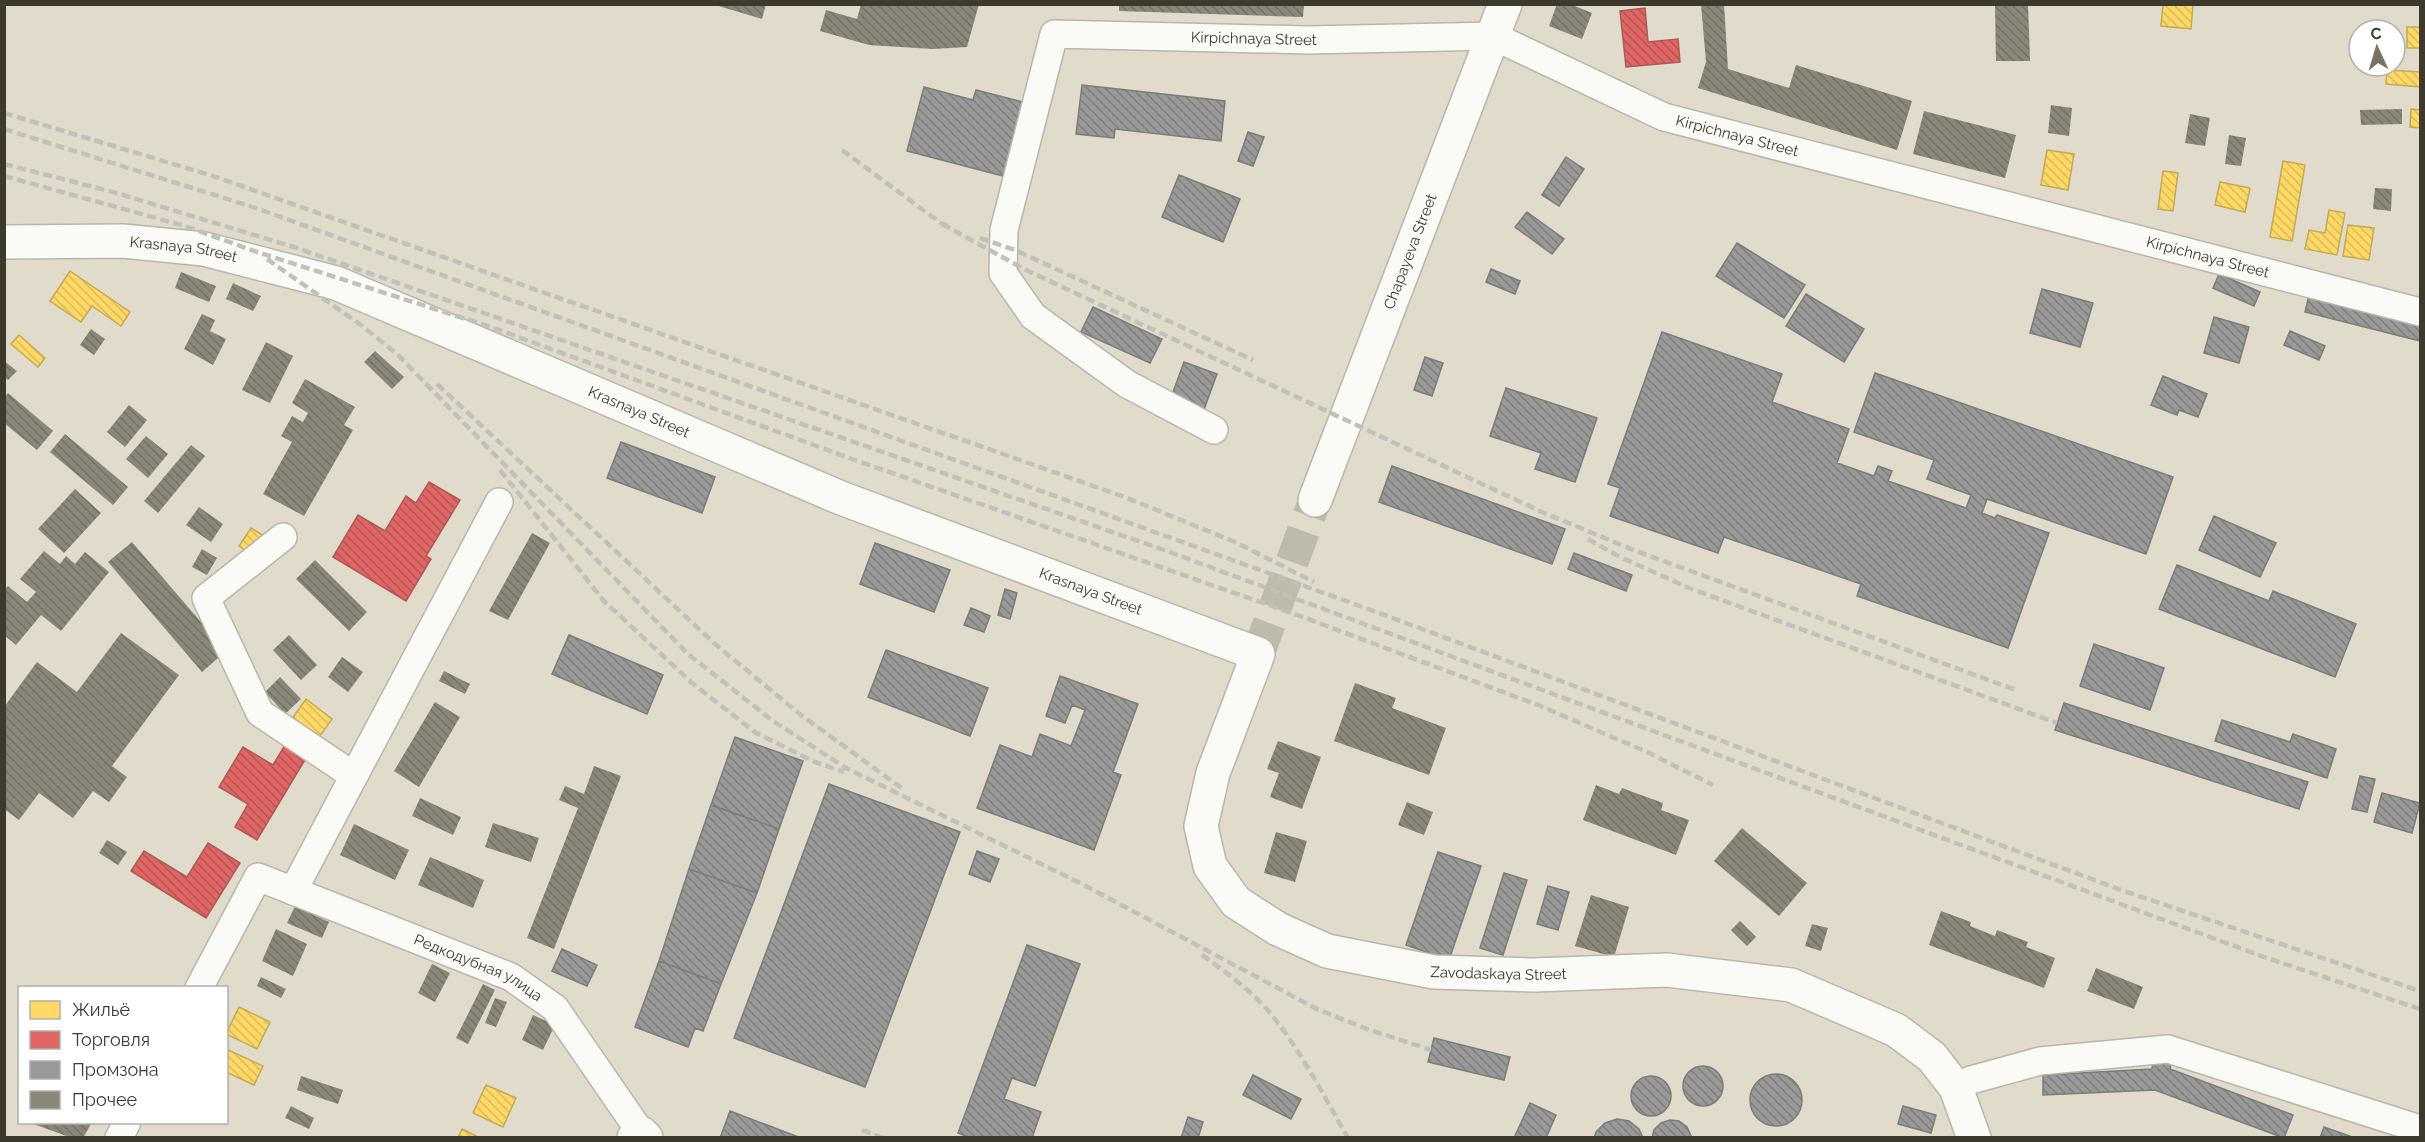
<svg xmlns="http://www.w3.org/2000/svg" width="2425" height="1142" viewBox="0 0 2425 1142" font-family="Raleway,sans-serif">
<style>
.homes{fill:url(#homes-back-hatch);stroke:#c5a955;stroke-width:1.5}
.shops{fill:url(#shops-back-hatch);stroke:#af5955;stroke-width:1.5}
.industry{fill:url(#industry-back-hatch);stroke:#7d7c79;stroke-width:1.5}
.building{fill:url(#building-back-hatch)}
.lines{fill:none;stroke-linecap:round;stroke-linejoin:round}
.major-tunnel{stroke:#bfbbab;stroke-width:33;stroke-dasharray:33 16;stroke-linecap:butt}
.minor-casing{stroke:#bab6a8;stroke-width:30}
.major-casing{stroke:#bab6a8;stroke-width:36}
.minor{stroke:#fafaf7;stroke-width:27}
.major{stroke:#fafaf7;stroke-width:33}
.rail{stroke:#c1c1bc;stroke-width:4.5;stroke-dasharray:9 4.5;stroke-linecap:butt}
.labels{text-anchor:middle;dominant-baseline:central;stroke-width:6;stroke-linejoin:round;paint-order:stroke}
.street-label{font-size:15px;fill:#3d3a2d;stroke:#fff}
</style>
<defs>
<pattern id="homes-back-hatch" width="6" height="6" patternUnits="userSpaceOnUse" patternTransform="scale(1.5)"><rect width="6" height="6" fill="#ffd966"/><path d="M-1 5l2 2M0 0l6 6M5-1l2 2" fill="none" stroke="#dbbb59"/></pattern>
<pattern id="shops-back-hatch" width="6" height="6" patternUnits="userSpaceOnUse" patternTransform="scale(1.5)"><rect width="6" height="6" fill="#e06666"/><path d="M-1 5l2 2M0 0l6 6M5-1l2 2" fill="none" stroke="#b75554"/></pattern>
<pattern id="industry-back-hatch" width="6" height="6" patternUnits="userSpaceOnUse" patternTransform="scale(1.5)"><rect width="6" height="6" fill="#999"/><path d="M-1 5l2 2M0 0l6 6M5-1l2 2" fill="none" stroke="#7e7e7d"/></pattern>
<pattern id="building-back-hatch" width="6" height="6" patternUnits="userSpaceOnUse" patternTransform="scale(1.5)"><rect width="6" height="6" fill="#8a877a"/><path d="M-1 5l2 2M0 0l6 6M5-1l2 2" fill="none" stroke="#726f64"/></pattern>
</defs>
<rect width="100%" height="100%" fill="#e0dbca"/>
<!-- homes -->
<path class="homes" d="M2163,4H2193L2191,29L2161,26Z
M2407,27H2420V48H2407Z
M2387,70L2420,72V87L2386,84Z
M2411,109L2420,110V128L2410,127Z
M2047,150L2074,154L2068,190L2041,185Z
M2283,161L2305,165L2292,241L2270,237Z
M2163,171L2178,173L2173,211L2158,209Z
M2220,182L2250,188L2245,212L2215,205Z
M2329,210L2345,213L2337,255L2305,249L2309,230L2325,233Z
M2348,225L2374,228L2369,260L2343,256Z
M70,271L130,312L121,326L92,306L81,322L50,301Z
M19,335L45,358L38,367L11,344Z
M251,528L264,536L252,555L239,546Z
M306,699L332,719L315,743L289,723Z
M239,1007L270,1022L257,1049L226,1034Z
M226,1049L263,1066L254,1085L226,1072Z
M486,1085L516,1098L503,1127L473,1113Z
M462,1129L480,1138H458Z"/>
<!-- shops -->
<path class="shops" d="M1645,8L1648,42L1678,39L1680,62L1626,67L1620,11Z
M429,482L460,500L426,556L431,559L406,601L333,557L358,515L385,531L406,496L416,503Z
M288,740L309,753L257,840L235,827L248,804L219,787L243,747L273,765Z
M208,843L240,863L206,918L131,871L144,851L187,877Z"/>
<!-- industry -->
<path class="industry" d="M1082,85L1225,101L1221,141L1115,129L1114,138L1076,134Z
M924,87L973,100L976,90L1027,103L1007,177L907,151Z
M1248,132L1264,137L1253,166L1238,161Z
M1566,157L1584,169L1559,206L1542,195Z
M1179,175L1240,199L1223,242L1162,217Z
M1527,212L1564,239L1552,254L1515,227Z
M1737,243L1805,285L1784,318L1716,276Z
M1491,269L1520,281L1515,294L1486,282Z
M2219,274L2260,292L2254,306L2213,288Z
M2042,289L2093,303L2080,347L2030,333Z
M2310,291L2420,319V341L2305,312Z
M1806,294L1864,329L1844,362L1786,326Z
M1093,307L1162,339L1150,363L1081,332Z
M2214,317L2249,327L2239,363L2204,353Z
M2290,331L2325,346L2319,360L2284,345Z
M1662,332L1782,374L1772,402L1849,429L1837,463L1874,476L1878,466L1892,471L1888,481L1966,508L1971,495L1927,479L1934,460L1854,432L1875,373L2173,477L2146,554L1987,499L1982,513L1995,518L1997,515L2049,533L2008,648L1857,596L1861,584L1724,537L1718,553L1610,516L1620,488L1608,484Z
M1425,357L1443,363L1432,396L1414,390Z
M1184,362L1217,374L1202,415L1169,403Z
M2163,376L2207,394L2198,417L2179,410L2177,415L2151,405Z
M1506,388L1597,418L1575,482L1535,469L1541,453L1490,436Z
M621,442L715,477L702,513L607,478Z
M1392,466L1565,529L1552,564L1379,502Z
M2214,516L2276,543L2260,577L2199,550Z
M875,543L950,570L934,612L860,584Z
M1574,553L1632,575L1626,591L1568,569Z
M2177,565L2269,601L2273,591L2356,624L2335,677L2159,609Z
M1005,589L1017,593L1010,619L998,615Z
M971,608L990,616L984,632L964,625Z
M569,635L663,675L647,714L552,674Z
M2094,644L2164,668L2150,710L2080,686Z
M886,650L988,688L970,736L868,697Z
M1060,676L1138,704L1113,772L1121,775L1094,850L977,808L1000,745L1032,757L1040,734L1071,746L1085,710L1072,705L1065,723L1046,716Z
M2064,703L2308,782L2299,809L2055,730Z
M2222,720L2290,742L2293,734L2336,749L2327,778L2215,741Z
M735,737L803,761L779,829L711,805Z
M2360,776L2375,779L2367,812L2352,809Z
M829,784L960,832L865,1087L734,1038Z
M2382,793L2420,803L2412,833L2374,822Z
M711,805L779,829L757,893L689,869Z
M977,851L999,859L990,882L969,874Z
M1438,852L1481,866L1449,960L1406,945Z
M689,869L757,893L721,984L659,961Z
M1504,873L1527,880L1503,955L1480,948Z
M1548,886L1569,892L1558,930L1537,924Z
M1027,945L1080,964L1035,1086L1012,1078L1004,1099L1041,1112L1032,1138H971L958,1133Z
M562,949L597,965L587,986L552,971Z
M659,961L721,984L703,1031L695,1028L688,1047L635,1027Z
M1434,1038L1510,1057L1504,1080L1428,1062Z
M2153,1061L2171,1063L2170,1069L2293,1115L2284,1138L2155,1090L2043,1095V1075L2152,1069Z
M1683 1086a20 20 0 1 1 40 0a20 20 0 1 1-40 0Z
M1750 1100a26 26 0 1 1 52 0a26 26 0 1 1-52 0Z
M1253,1075L1301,1099L1291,1119L1243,1095Z
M1631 1096a20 20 0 1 1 40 0a20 20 0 1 1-40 0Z
M1530,1103L1556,1115L1546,1138H1514Z
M1903,1106L1936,1115L1931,1133L1898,1124Z
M730,1111L801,1138H720Z
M1188,1117L1203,1122L1198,1138H1181Z
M1617,1119L1629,1121L1639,1129L1643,1138H1594L1596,1132L1605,1123Z
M1670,1120L1679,1121L1687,1127L1692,1138H1652L1654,1130L1661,1123Z
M2324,1127L2355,1138H2320Z"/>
<!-- building -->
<path class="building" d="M712,4H766L762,19Z
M861,4H979L967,47L933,49L869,45L820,31L826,10L857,19Z
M1119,4H1304L1303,17L1119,11Z
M1557,4H1570L1592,13L1582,39L1549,26Z
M1701,4H1724L1728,69L1789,88L1796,65L1912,101L1897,150L1698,88L1706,62Z
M1995,4H2028L2030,61H1996Z
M2051,105L2072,108L2069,136L2048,133Z
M2402,109V124L2361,125L2360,110Z
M1924,111L2016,135L2005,178L1913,154Z
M2190,114L2210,118L2205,146L2185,143Z
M2229,135L2246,138L2241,166L2225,164Z
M2375,188L2392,189L2391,211L2373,209Z
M181,272L216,286L209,302L175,288Z
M233,283L261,296L253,311L226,299Z
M202,314L215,320L210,331L226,339L213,365L184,349Z
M91,329L105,339L94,355L80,345Z
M266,342L293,356L270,403L242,390Z
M375,351L404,377L392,389L364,362Z
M4,361L17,371L8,380L4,377Z
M305,379L355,407L344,425L353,430L304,516L263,494L292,442L281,436L292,416L303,422L308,413L292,403Z
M8,393L53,431L37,450L4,423V398Z
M129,405L147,420L125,447L107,432Z
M65,434L128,487L113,505L50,452Z
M146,436L168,454L148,478L126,459Z
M191,445L205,456L158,513L144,501Z
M75,489L101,513L64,553L38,529Z
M199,507L223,524L211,542L186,525Z
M532,533L550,543L508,620L489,611Z
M132,542L226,651L202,672L108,562Z
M202,549L217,558L207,575L192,567Z
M44,551L60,564L66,556L75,564L85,552L109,572L61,631L41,615L16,645L4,635V590L8,586L27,602L36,592L20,579Z
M315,560L367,612L349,631L296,579Z
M121,633L179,675L112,766L127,777L109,802L93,791L73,818L39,793L19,820L4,809V707L37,662L77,692Z
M289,635L317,665L301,680L273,650Z
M342,657L363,672L348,692L328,677Z
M444,671L470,684L465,694L439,681Z
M280,677L301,699L285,714L265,692Z
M1355,683L1396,698L1392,708L1446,728L1429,775L1334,741Z
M435,702L460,717L419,787L394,771Z
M1278,741L1321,757L1302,809L1270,797L1279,773L1267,769Z
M594,766L621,776L554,949L527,938L578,808L559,800L565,786L584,794Z
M1596,785L1619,794L1622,788L1663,803L1661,810L1689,820L1676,855L1583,820Z
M420,798L461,817L453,835L412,816Z
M1407,802L1433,812L1424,835L1398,825Z
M493,823L539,838L531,862L485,847Z
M354,824L409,850L395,880L340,855Z
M1742,828L1807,883L1779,916L1714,861Z
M1276,832L1307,841L1295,882L1264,873Z
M107,840L127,852L118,865L99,853Z
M430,857L484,880L473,908L418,885Z
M1591,895L1629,907L1614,957L1575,946Z
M295,906L329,922L322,938L287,923Z
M1941,911L1971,922L1970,926L1995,936L1997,930L2028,942L2026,947L2055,958L2044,988L1929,945Z
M1740,921L1756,937L1747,946L1731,930Z
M1812,924L1828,928L1821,951L1805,946Z
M276,929L307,944L293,976L262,961Z
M432,964L450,973L435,1002L418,993Z
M2096,968L2143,987L2134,1009L2087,991Z
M261,977L286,989L281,998L257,986Z
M483,984L495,990L468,1044L456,1038Z
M495,998L507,1002L496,1027L485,1023Z
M533,1015L555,1025L543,1050L522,1040Z
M301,1076L343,1090L338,1104L297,1090Z
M291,1106L314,1118L309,1129L285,1118Z
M28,1122H92L83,1138H72Z"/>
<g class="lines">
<!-- major-tunnel -->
<path class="major-tunnel" d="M1258,654L1315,500"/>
<defs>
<g id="minor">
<path id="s1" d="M1214,430L1127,384L1033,316L1003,273L1004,230L1054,34L1308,40L1493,36L1664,117L2420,312"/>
<path d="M283,537L206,598L260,713L354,776"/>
<path d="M293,891L499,502"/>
<path id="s2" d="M199,988L258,877L511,977L555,1008L641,1133"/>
<path d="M1956,1088L1971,1080L2040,1061L2168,1049L2420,1129"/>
<path d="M119,1138L127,1122"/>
</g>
<g id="major">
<path id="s3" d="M4,242L123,241L204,249L336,283L841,498L1258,654L1213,773L1201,826L1210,866L1236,902L1278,929L1327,951L1434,972L1534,975L1667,970L1791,985L1896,1030L1932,1057L1956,1088L1974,1138"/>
<path id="s4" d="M1315,500L1505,4"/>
<path d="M634,1138L641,1133L646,1138"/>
</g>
</defs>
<!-- minor casing -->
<use href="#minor" class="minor-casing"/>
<!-- major casing -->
<use href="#major" class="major-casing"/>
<!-- minor -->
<use href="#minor" class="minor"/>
<!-- major -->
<use href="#major" class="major"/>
<!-- rail -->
<path class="rail" d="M4,113L213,176L1122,496L1235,542L1314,582
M4,129L253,207L1371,610L2121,890L2420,991
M842,150L942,224L949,226
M4,164L113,192L297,248L1164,550L2264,957L2420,1009
M4,176L185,226L257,252L491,327L852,459L1303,617L1543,707L1649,753L1713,785
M942,224L1024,269L1544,513L1636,551L2016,690
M980,238L1015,250L1253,360
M267,259L361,325L397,354L688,654L773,721L846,768L1082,884L1317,1009L1367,1029L1431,1050
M437,384L715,644L801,715L903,789
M500,470L604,601L692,683L756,733L815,762L844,772
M1588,539L1618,556L1689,588L2057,723
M1202,955C1227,973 1255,993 1275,1019C1303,1055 1325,1098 1348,1138
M862,1130L883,1138"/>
</g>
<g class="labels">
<!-- street labels -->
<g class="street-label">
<text stroke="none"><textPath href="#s1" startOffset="712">Kirpichnaya Street</textPath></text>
<text stroke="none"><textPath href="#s1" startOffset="1216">Kirpichnaya Street</textPath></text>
<text stroke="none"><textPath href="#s3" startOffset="180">Krasnaya Street</textPath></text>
<text stroke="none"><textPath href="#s4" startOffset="266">Chapayeva Street</textPath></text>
<text stroke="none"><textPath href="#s1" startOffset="1702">Kirpichnaya Street</textPath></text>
<text stroke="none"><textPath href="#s3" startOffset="666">Krasnaya Street</textPath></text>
<text stroke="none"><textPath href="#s3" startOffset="1152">Krasnaya Street</textPath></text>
<text stroke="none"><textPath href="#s2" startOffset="364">Редкодубная улица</textPath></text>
<text stroke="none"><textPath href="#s3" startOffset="1875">Zavodaskaya Street</textPath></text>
</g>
</g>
<!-- border -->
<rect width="2425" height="1142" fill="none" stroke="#3d3a2d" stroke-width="12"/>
<!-- legend -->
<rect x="18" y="986" width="210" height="138" fill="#ffffff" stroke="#b1b0ab" stroke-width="1.5"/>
<rect x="30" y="1001" width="30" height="18" fill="#ffd966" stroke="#b1b0ab" stroke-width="1.5"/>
<text x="72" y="1016" font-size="18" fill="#3d3a2d">Жильё</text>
<rect x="30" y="1031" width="30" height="18" fill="#e06666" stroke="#b1b0ab" stroke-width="1.5"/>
<text x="72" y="1046" font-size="18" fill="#3d3a2d">Торговля</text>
<rect x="30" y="1061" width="30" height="18" fill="#999999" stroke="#b1b0ab" stroke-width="1.5"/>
<text x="72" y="1076" font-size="18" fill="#3d3a2d">Промзона</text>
<rect x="30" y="1091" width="30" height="18" fill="#8a877a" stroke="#b1b0ab" stroke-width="1.5"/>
<text x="72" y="1106" font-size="18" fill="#3d3a2d">Прочее</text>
<!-- north arrow -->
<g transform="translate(2377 48) rotate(356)"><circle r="28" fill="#ffffff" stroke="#b1b0ab" stroke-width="1.5"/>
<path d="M0-4.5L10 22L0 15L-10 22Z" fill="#767264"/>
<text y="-9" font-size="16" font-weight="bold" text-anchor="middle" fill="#3d3a2d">С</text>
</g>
</svg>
